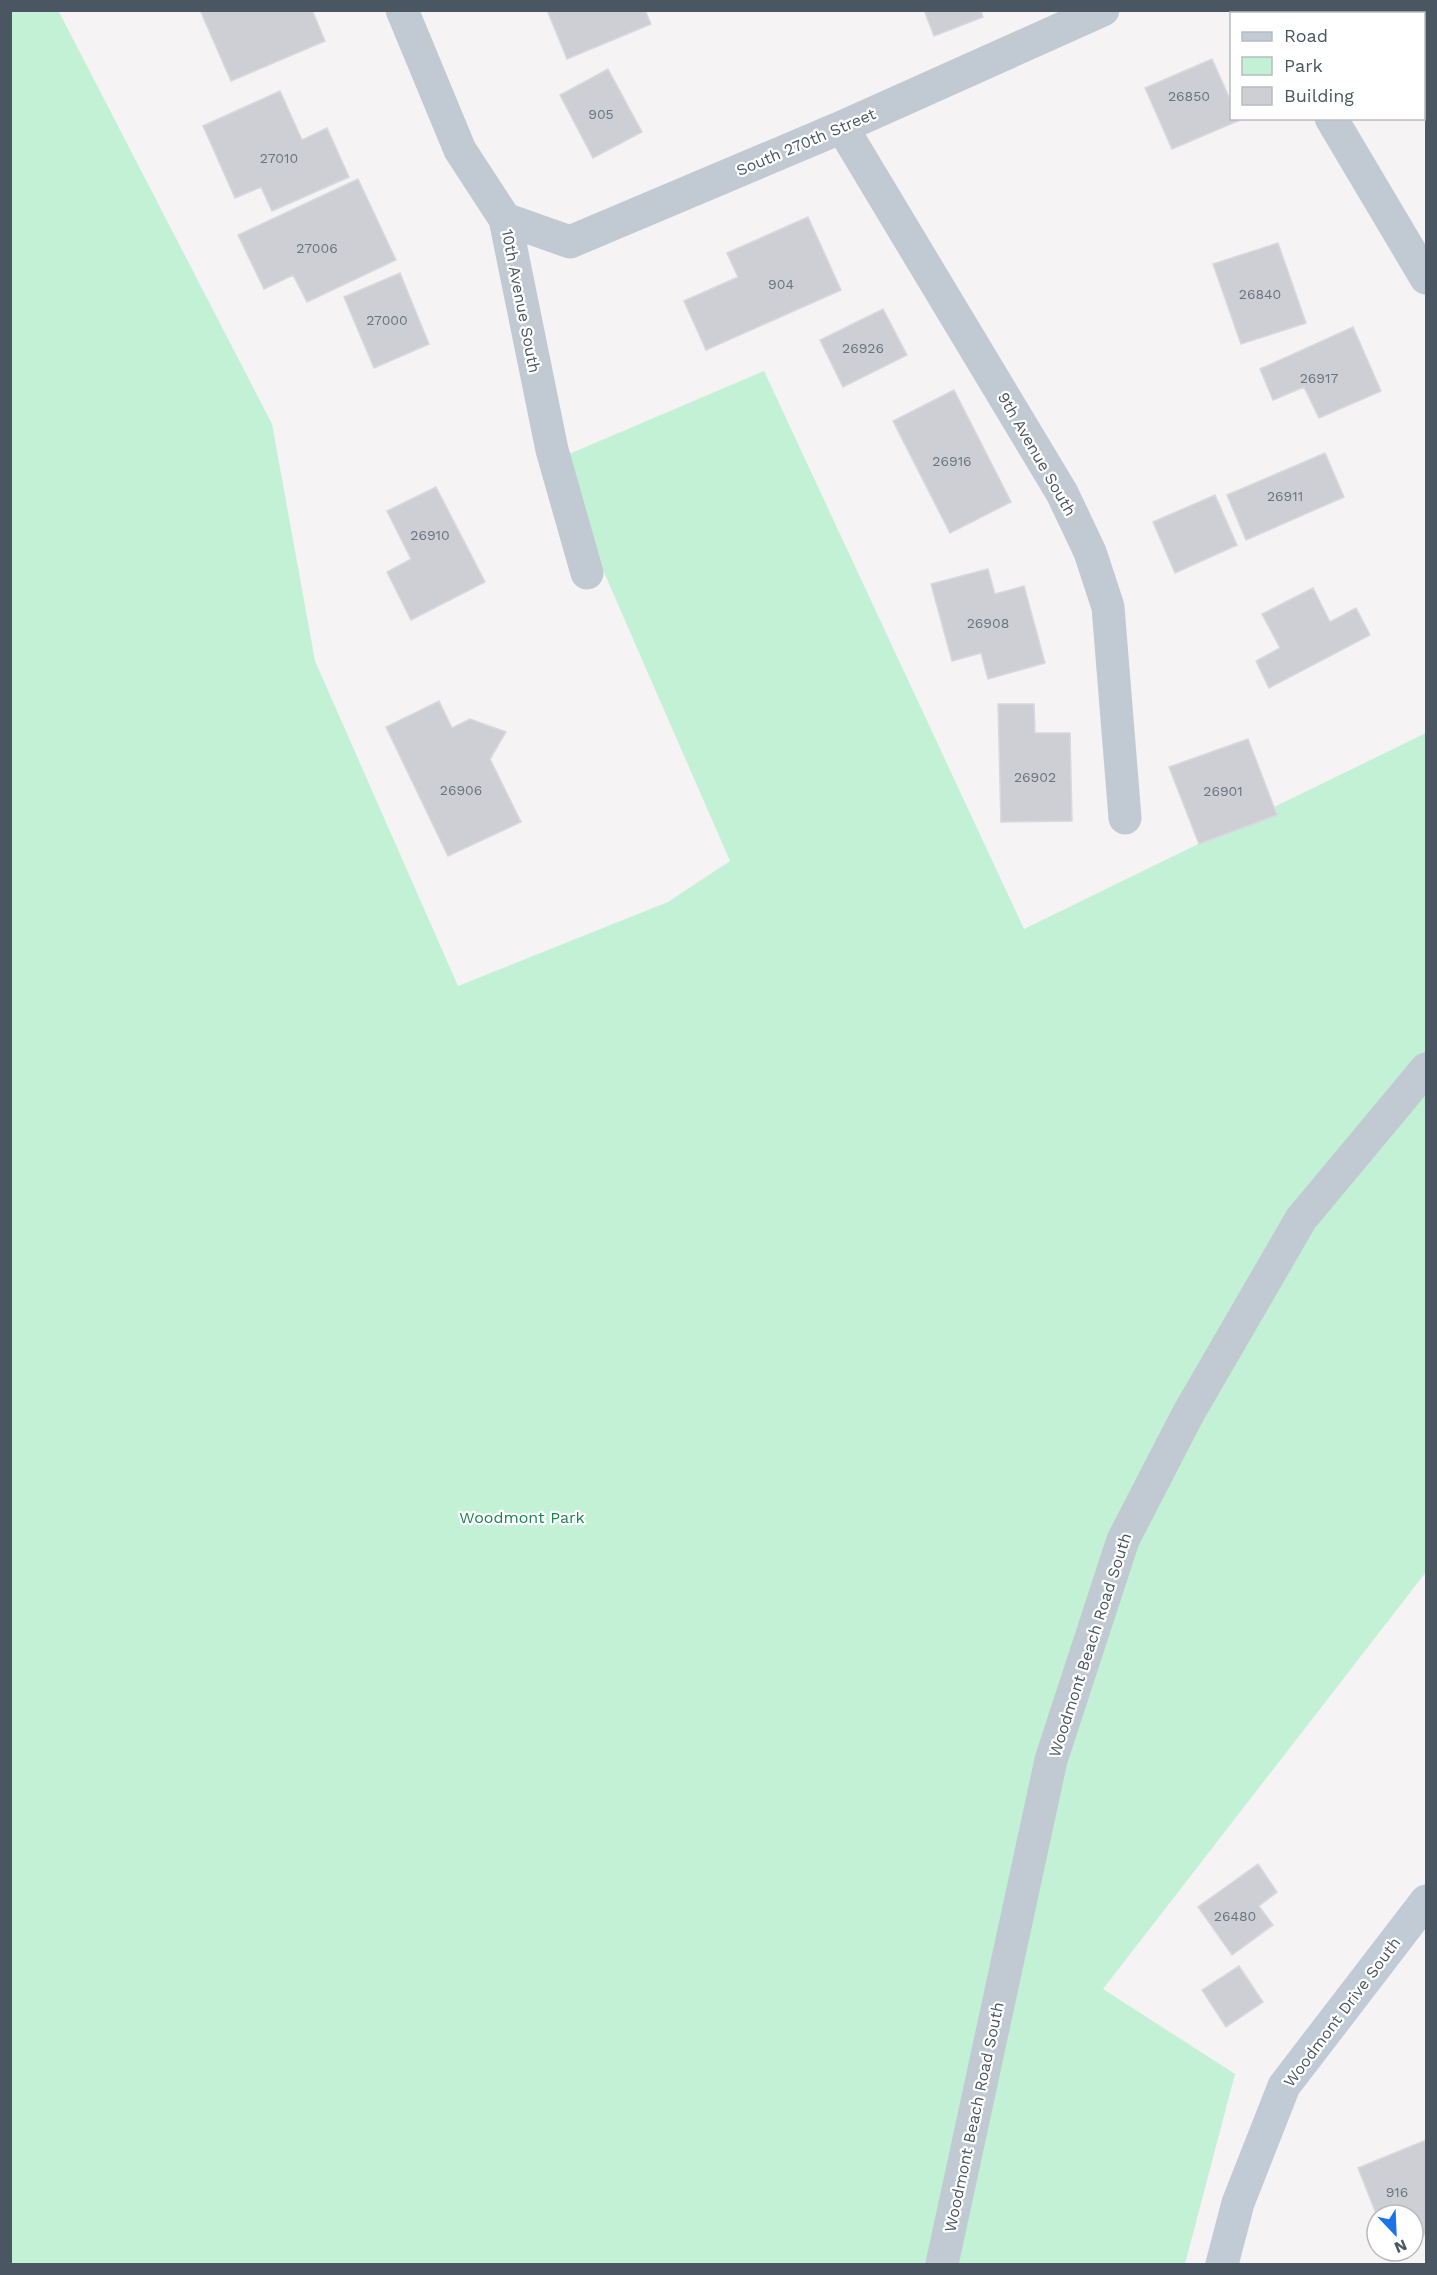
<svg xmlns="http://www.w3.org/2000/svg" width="1437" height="2275" viewBox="0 0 1437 2275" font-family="'Work Sans',sans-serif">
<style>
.green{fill:#c3f1d5}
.building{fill:#cdcfd5;stroke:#d7d9de;stroke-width:1.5}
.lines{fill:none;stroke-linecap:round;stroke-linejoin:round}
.street{stroke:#c1cad2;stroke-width:33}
.secondary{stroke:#c1cbd6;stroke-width:33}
.labels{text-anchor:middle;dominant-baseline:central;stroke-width:4.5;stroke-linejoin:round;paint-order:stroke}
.number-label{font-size:14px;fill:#6b747e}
.street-label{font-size:16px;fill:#4a5661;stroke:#fff}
.park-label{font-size:16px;fill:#17864f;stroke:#fff}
</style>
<rect width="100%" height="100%" fill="#f5f3f3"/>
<!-- green -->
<path class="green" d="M58,10L272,424L315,661L458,986L668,902L730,861L555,460L764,371L1024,929L1426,733V1572L1103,1989L1235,2074L1185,2264H11L10,11Z"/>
<!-- building -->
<path class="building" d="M200,10H312L325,41L231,81Z
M547,10H645L651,24L567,59Z
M924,10H981L983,17L934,36Z
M1212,59L1232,104V118L1238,121L1172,149L1145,88Z
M608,69L642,132L593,158L560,95Z
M280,91L302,140L327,128L349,177L272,211L261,187L235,198L203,126Z
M358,179L396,260L307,302L293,275L264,289L238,235Z
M808,217L841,290L706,350L684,301L738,277L727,253Z
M1278,243L1306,323L1241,344L1213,264Z
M400,273L429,344L374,368L344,297Z
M883,309L907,355L843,387L820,340Z
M1353,327L1381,391L1319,418L1304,387L1273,400L1260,369Z
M954,390L1011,502L950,533L893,421Z
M1325,453L1344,497L1246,540L1227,495Z
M436,487L485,582L411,620L387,572L411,559L387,511Z
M1215,495L1237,545L1175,573L1153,522Z
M988,569L995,594L1024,586L1045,663L988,679L981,653L952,661L931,584Z
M1313,588L1330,622L1356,608L1370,635L1269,688L1256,661L1280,648L1262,614Z
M439,701L452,728L470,719L506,732L490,759L521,822L448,856L386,727Z
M998,704H1034L1035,733H1070L1072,821L1001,822Z
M1248,739L1277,815L1199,844L1169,767Z
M1258,1864L1277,1892L1259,1906L1273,1925L1232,1955L1198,1907Z
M1239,1966L1263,2002L1226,2027L1202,1990Z
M1426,2140V2234L1413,2240V2215L1377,2216L1358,2168Z"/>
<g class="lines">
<!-- street -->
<path class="street" d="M402,10L460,150L505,219L552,450L587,573
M1266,10L1268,14
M1331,118L1426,278
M842,127L1062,493L1090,552L1108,607L1125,818
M505,219L570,242L842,127L1103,10
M942,2264L1051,1760L1123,1540L1188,1414L1301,1219L1426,1069"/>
<!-- secondary -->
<path class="secondary" d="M1222,2264L1238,2203L1284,2086L1426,1901"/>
</g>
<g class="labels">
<!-- number labels -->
<g class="number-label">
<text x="1189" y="96">26850</text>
<text x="601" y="114">905</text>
<text x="279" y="158">27010</text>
<text x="317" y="248">27006</text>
<text x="781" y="284">904</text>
<text x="1260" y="294">26840</text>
<text x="387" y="320">27000</text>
<text x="863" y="348">26926</text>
<text x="1319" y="378">26917</text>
<text x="952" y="461">26916</text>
<text x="1285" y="496">26911</text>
<text x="430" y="535">26910</text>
<text x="988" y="623">26908</text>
<text x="1035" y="777">26902</text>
<text x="461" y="790">26906</text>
<text x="1223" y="791">26901</text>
<text x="1235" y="1916">26480</text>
<text x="1397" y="2192">916</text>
</g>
<!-- street labels -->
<g class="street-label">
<text transform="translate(806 142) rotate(-23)">South 270th Street</text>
<text transform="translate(521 301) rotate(79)">10th Avenue South</text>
<text transform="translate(1037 454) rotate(60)">9th Avenue South</text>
<text transform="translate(1090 1645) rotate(-72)">Woodmont Beach Road South</text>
<text transform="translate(1342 2012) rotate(-53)">Woodmont Drive South</text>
<text transform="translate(974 2117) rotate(-78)">Woodmont Beach Road South</text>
</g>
<!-- park labels -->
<g class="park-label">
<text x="522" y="1517">Woodmont Park</text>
</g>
</g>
<!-- border -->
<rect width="1437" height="2275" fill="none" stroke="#4a5661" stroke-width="24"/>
<!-- legend -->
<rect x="1230" y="12" width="195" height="108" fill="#ffffff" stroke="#b7bbc0" stroke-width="1.5"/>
<rect x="1242" y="32" width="30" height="9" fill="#c1cbd6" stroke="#b7bbc0" stroke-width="1.5"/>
<text x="1284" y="42" font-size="18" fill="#4a5661">Road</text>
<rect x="1242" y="57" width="30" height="18" fill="#c3f1d5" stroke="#b7bbc0" stroke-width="1.5"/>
<text x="1284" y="72" font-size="18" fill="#4a5661">Park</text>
<rect x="1242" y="87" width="30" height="18" fill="#cdcfd5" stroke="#b7bbc0" stroke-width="1.5"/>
<text x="1284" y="102" font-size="18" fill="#4a5661">Building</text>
<!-- north arrow -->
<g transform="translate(1395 2233) rotate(157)"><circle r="28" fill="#ffffff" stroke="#b7bbc0" stroke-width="1.5"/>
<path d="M0-4.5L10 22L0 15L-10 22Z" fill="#1a73e8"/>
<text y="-9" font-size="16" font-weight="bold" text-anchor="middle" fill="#4a5661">N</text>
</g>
</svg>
